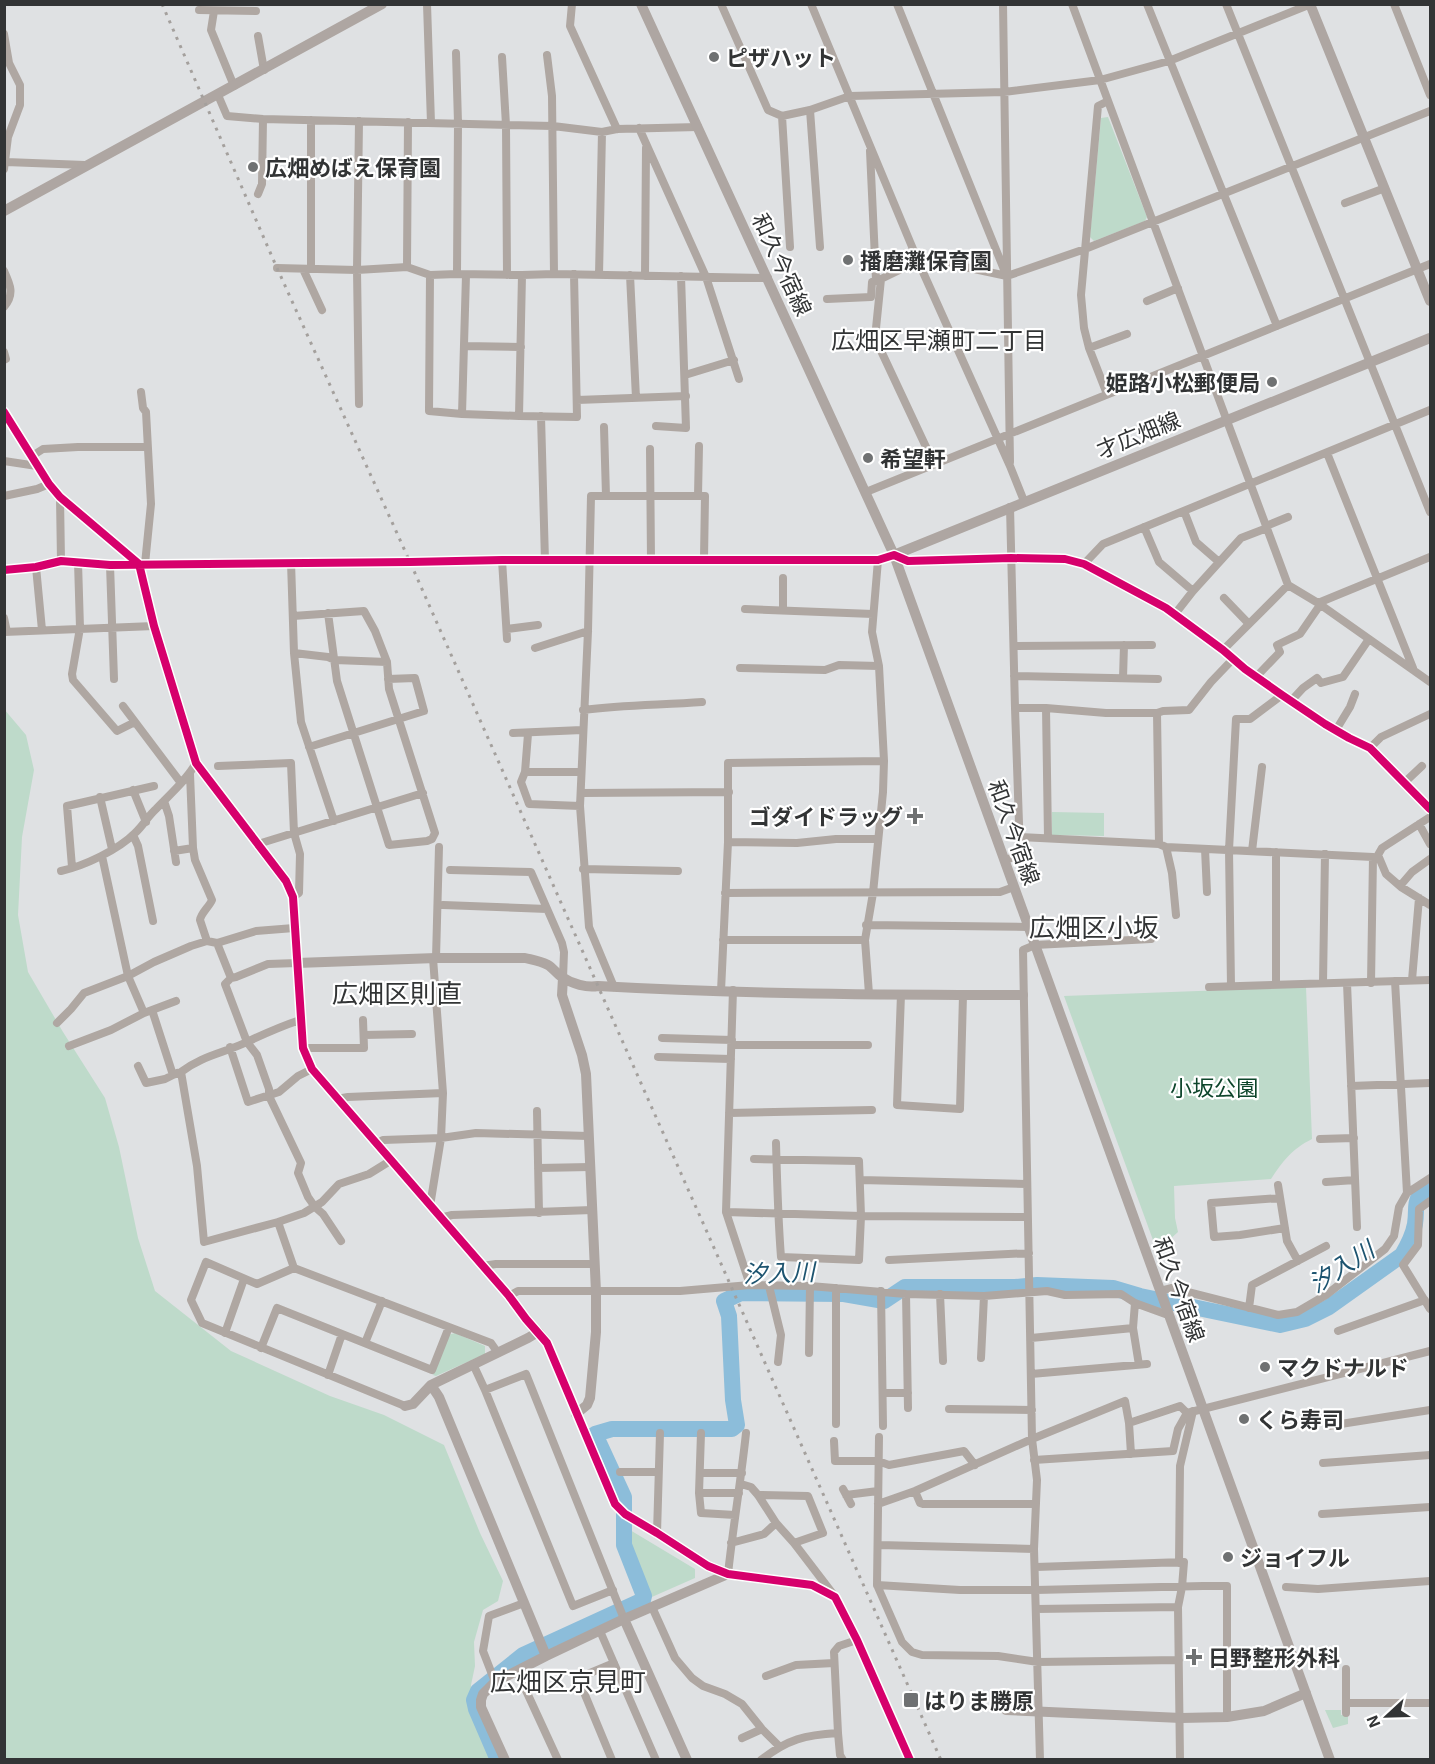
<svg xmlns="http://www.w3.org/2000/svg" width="1435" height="1764" viewBox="0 0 1435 1764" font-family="'Exo 2','Noto Sans JP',sans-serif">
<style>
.green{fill:#bedaca}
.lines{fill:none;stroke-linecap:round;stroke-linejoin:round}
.river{stroke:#8cbdda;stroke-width:16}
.street{stroke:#afa7a2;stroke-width:8}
.secondary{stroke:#aea6a2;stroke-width:10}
.rail{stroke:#a4a09d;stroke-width:3;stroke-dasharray:3 6;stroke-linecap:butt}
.cycleway-casing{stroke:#fff;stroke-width:11}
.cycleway{stroke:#d6006c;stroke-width:8}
.poi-dot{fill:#6f7172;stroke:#fff;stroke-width:2}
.labels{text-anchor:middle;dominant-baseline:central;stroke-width:4.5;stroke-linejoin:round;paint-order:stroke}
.poi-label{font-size:22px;font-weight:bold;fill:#323435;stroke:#fff;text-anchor:start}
.street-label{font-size:22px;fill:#323435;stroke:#fff}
.park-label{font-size:22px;fill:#0d452b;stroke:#fff}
.neighbourhood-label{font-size:24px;fill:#323435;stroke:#fff}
.water-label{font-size:24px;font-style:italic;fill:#1d5470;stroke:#fff}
.quarter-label{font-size:26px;fill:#323435;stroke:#fff}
</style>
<rect width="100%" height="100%" fill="#dfe1e3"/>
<!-- green -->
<path class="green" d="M1108,117L1147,217L1145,221L1094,241L1090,237L1101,118Z
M4,709L26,735L34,770L22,837L18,915L28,972L63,1032L105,1098L119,1147L138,1238L155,1291L231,1351L330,1396L384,1415L444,1445L480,1533L503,1581L498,1601L483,1610L474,1642L475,1666L471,1685L472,1712L481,1739L492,1759H5Z
M1052,812L1104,813V836L1052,835Z
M1306,987L1312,1139C1292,1149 1283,1161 1271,1179L1174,1186L1175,1218L1178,1232L1157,1251L1064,996Z
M455,1333L485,1346V1354L436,1376L433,1375L448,1335Z
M625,1527L695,1569V1578L645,1600L626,1545Z
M1325,1710H1341V1715H1348V1724L1333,1728Z"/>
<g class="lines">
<!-- river -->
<path class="river" d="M498,1760L476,1709L474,1700L478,1691L523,1655L643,1600L644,1596L624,1545V1497L595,1434L612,1429H732L737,1425L733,1400L729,1316L724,1301L741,1293L844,1294L884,1301L905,1287H1015L1037,1285L1113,1288L1140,1296L1280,1325L1305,1319L1329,1307L1402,1255C1408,1245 1413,1235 1415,1224C1418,1205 1411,1199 1430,1187"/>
<!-- street -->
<path class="street" d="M427,4L431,123
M572,4L570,26L617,129
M721,4L768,110L782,116L810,110L850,96L1004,92L1100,80L1169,61L1311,4
M811,4L918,261L1010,466L1024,501
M897,4L1005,272
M1003,4L1010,462
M1072,4L1288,585L1318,603L1430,682
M1147,4L1277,326
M1226,4L1430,512
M1394,4L1430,95
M199,10L256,11
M214,11L211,30L234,86
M4,34L9,63L20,85V105L8,137L4,169
M258,36L264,70
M456,53L458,123L457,274
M547,55L552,96L554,274
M502,57L506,125L507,275
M218,95L227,116L263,119L553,126L602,132L617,129L698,127
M810,110L820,247
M782,116L790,247
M359,121L357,270L359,404
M639,128L706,277L739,379
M870,151L876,280
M6,162L85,165
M258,194L262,184L263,119
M1345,203L1385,188
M407,267L408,122
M277,268L357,270L407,267L430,275L457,274L522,275L554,274L768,278
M303,269L322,310
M311,269V120
M4,271C10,284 15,294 4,307
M430,275L429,411L462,414L466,275
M522,275L519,416L577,417L574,274
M599,275L602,132
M630,275L636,398
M645,276L646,148
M827,299L871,297L872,282L879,279
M1147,301L1178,288
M464,346L521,347
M1089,348L1127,334
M4,352L6,359L4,360
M685,375L734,360
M141,392L143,408L146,412L151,504L145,564
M1107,394L1089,348L1084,328L1081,295L1098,106L1108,101
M577,400L686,396
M4,412L49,484L60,497L139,564L154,626L196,763L286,881L293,897L303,1048L312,1069L509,1296L526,1319L538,1332
M462,414L519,416
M541,416L545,561
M656,426L686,428L681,276
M604,427L606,496
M650,449L651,560
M1327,453L1413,668
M32,456L43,449L78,447H147
M4,461L37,466
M934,464L875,338L881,279L918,261L927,259L1007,276L1085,249L1430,111
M866,492L1430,264
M4,496L37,489L49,484
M698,496L699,446
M60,497L61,561
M1184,511L1196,542L1219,562
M1266,526L1288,517
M1144,527L1159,562L1193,591
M502,560L507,639
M78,562L80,628L72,674L73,680L117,731L135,722
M291,562L294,653L301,722L334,821
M1084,564L1103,544L1430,410
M110,565L114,679
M36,567L42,630
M4,570L36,567L61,561L110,565L410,562L502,560H878L894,555L908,561L1011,558L1065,559L1084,564L1166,608L1223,650L1245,669L1282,695L1325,724L1349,738L1370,748L1430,809
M1224,598L1249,624
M1318,603L1430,557
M745,609L873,614
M783,610V578
M1175,614L1193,591L1241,538L1267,528
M293,616L364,611L375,631L387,662L389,689L435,833L432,839L427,841L389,845L337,681L328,613
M4,618L7,632
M507,629L538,625
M4,632L154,626
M1014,646L1152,645
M535,648L588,631
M1223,650L1288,585
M294,653L328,657L335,660L387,662
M740,668L825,670L839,665L879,666
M1014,676L1158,679
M1256,677L1280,652L1277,645L1300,634L1320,605
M1123,678L1124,645
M1291,701L1303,688L1317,678L1321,683L1343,677L1369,639
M123,706L181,783
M1015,708H1046L1106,713H1157L1159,844
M1046,708L1048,838
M583,710C623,705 663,705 702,702
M1157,713L1163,711L1189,710L1211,682L1233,659
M1336,730L1350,707L1355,694
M513,733L582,730
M528,734L525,772L521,782L529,804L580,806
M309,747L424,711L415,678L388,679
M1370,748L1381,737L1430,714
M218,766L291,763L294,833L300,854L299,893L293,897
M525,772H580
M190,774L193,848L195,860L212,900C209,907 201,913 200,920L207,941L217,943L231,978L225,984L247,1042L257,1055L269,1089V1096L301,1163L298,1173L308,1197L315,1207L323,1214L341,1241
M1405,782L1422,766
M133,790L146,822
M581,793L729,792
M100,797L112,849
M164,801L169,816L176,862
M1430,817L1382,848L1378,855L1386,874L1401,887L1430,905
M1419,824L1430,844
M133,835L138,846L153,921
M1020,837L1159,844L1166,847L1373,857L1371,983
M728,842L797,843L836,839H878
M258,844L423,793
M1166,847L1172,873L1176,915
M1205,849L1207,892
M174,851L193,848
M1252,851L1262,767
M102,856L128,976L144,1013
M1005,860L1014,857L1020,852L1015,708L1010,507
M72,867L67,806L154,786
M583,869L678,871
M450,870L531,872L562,943L564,952L563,978
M61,871C84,866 118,850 135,833C143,826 148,816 156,809C170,794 186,781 196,763
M1400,886L1412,872L1430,859
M725,893L1000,892L1014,887
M443,905L547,909
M866,925L1029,927
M723,940H865
M217,943L256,931L294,928
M436,958L439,847
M231,978L236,977L268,964L297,963
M1412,980L1419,898
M1395,981L1407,1193
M1323,983L1325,854
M1347,983L1357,1227
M1276,984V852
M1231,986L1229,850L1236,719H1250L1282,695
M614,987L589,927L580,806L588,631L591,496H705L704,559
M1209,987L1430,980
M733,990L726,1212L750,1285
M721,991L728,842V763L884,761
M869,994L865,940L873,893L883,792L884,761L879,666L872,632L878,560
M901,994L897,1105L960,1109L963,995
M152,1010L173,1075
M300,1020C282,1026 266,1033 249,1041C225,1053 203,1055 181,1072L197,1166L204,1242L278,1222L304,1213L322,1202L339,1184L369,1174L390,1161
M57,1023L71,1009L84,993L128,976L154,962L191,946L207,941
M364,1035L412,1034
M662,1038L732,1040
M732,1045H868
M69,1046L111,1030L144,1013L176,1001
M230,1047L248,1102L279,1092L298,1076L312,1069
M303,1048H364L363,1020
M658,1057L731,1059
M138,1066L146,1083L165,1079L177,1073
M1351,1086L1430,1083
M337,1099L348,1097L443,1093
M537,1111L539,1213
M729,1113L872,1110
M1320,1139L1354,1138
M376,1144L383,1140L441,1138L476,1133L589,1136
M754,1159L859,1161L861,1216L859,1260L781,1257C778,1219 777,1181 776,1143
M538,1168L590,1167
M860,1180L1027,1184
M1326,1182L1355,1180
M1278,1185L1287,1241L1298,1261
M1280,1198L1211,1203L1214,1237L1240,1235L1285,1228
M1430,1201L1419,1209L1418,1245L1403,1265L1430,1309
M430,1206L441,1138L443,1093L433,958
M726,1212L861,1216L1028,1217
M440,1218L452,1215L592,1210
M278,1222L294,1268
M889,1260L1029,1253
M482,1266L496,1264H594
M769,1286L781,1335L778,1362
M836,1288V1424
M881,1291L883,1426
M1160,1291L1172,1288L1278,1315L1297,1312L1326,1295L1385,1249L1394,1236L1399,1207L1407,1193L1430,1178
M906,1294L908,1408
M940,1294L943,1361
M509,1296L518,1291H680L750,1285L810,1286L906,1294L984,1296L1047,1291L1065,1295L1121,1294L1135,1303L1168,1315
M1135,1303L1133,1328L1139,1365
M1249,1308L1252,1285L1326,1246
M1338,1331L1425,1300
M225,1333L244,1279
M1031,1338L1133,1328
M365,1343L382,1301
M261,1348L277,1308L432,1370L449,1327
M809,1353L810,1286
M981,1358L984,1296
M473,1364L485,1390L573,1606L613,1590
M1031,1374L1147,1364
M328,1375L342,1334
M485,1390L526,1374L624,1619
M883,1393H908
M405,1406L202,1323L191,1300L206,1262L257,1284L294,1268L491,1343L498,1353
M949,1409L1032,1410
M1129,1423L1180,1406L1187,1413
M1328,1426L1430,1410
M701,1433L699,1493L701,1513L735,1515
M879,1437L877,1585L902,1642L912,1652L922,1655L998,1656L1038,1662L1179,1660
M834,1441L835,1461H878L889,1465L964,1451L975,1465
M1034,1460L1173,1451L1178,1429L1187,1413L1430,1351
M1323,1463L1430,1455
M620,1472H658
M700,1473H742
M741,1484L751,1487L758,1495L776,1523L794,1543L833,1594
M843,1489L851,1504
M915,1491L920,1503L923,1504H1036
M699,1493H739
M758,1495L808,1496L823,1533L794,1543
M846,1495L878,1491
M878,1504L915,1491L1032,1439L1125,1401L1129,1423L1131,1454
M1322,1514L1430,1507
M657,1533L660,1433
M731,1543L764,1534L776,1523
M879,1545L1034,1549
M1179,1563L1180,1466L1193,1411
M1036,1567L1184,1562L1182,1587L1178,1607L1180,1760
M728,1574C733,1527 741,1480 746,1433
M877,1585L960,1590H1036L1203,1586H1227V1717
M1286,1587L1318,1589L1430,1581
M652,1607L675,1658L692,1678L703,1686L725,1694L742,1704L762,1729L779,1746
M1036,1609L1178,1607
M600,1631L656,1760
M517,1671L558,1760
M766,1676L796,1665L834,1663
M495,1682L483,1651L489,1616L524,1603
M1346,1703H1430
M1346,1713V1669
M742,1738L762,1729
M612,1760L578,1678L614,1663
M761,1760C788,1739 805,1735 838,1733
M843,1760L840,1755L838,1733L834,1652L839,1646L857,1640
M1040,1760L1034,1549L1037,1480L1032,1439L1023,950L1035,945L1151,939"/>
<!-- secondary -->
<path class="secondary" d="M641,4L894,555L1330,1760
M1310,4L1430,301
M4,211L382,4
M894,555L1430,338
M297,963L436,958H525C533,960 540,961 548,965C553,968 557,974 562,977C572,984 587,988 598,986C740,994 882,995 1023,995
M563,978L562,995L582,1055L586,1074L596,1292V1332L590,1398L587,1405L576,1414
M431,1385L439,1397L546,1656
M405,1406L413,1404L431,1385L528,1338L538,1332L547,1343L615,1504L625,1514L657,1533L708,1566L728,1574L812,1585L835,1597L857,1640L910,1760
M624,1619L687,1760
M1006,1710L1181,1718L1227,1717L1264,1711L1306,1693
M505,1760L481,1707V1700L483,1694L495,1682L546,1656L624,1619L728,1574"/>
<!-- rail -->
<path class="rail" d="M162,4L277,268L410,562L941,1760"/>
<defs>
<path id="cycleway" d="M4,412L49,484L60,497L139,564L154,626L196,763L286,881L293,897L303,1048L312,1069L509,1296L526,1319L547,1343L615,1504L625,1514L657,1533L708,1566L728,1574L812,1585L835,1597L857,1640L910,1760
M4,570L36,567L61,561L110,565L410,562L502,560H878L894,555L908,561L1011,558L1065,559L1084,564L1166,608L1223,650L1245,669L1282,695L1325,724L1349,738L1370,748L1430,809"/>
</defs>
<!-- cycleway casing -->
<use href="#cycleway" class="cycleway-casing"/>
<!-- cycleway -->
<use href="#cycleway" class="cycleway"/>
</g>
<!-- markers -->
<g class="poi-dot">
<circle cx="714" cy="57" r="6"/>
<circle cx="253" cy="167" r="6"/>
<circle cx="848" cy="260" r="6"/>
<circle cx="1272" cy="382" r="6"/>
<circle cx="868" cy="458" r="6"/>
<path d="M912 807h6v6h6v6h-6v6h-6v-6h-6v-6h6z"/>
<circle cx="1265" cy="1367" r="6"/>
<circle cx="1244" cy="1419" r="6"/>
<circle cx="1228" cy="1557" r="6"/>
<path d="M1191 1648h6v6h6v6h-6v6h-6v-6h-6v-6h6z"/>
<rect x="903" y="1692" width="16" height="16" rx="3"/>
</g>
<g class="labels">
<!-- poi labels -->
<g class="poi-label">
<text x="726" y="57">ピザハット</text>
<text x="265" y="167">広畑めばえ保育園</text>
<text x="860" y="260">播磨灘保育園</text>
<text x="1260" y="382" text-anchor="end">姫路小松郵便局</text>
<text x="880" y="458">希望軒</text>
<text x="903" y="816" text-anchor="end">ゴダイドラッグ</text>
<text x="1277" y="1367">マクドナルド</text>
<text x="1256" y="1419">くら寿司</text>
<text x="1240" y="1557">ジョイフル</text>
<text x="1208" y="1657">日野整形外科</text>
<text x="924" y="1700">はりま勝原</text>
</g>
<!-- street labels -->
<g class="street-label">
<text transform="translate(783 264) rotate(65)">和久今宿線</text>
<text transform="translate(1138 434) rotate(-22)">才広畑線</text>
<text transform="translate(1015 832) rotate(70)">和久今宿線</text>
<text transform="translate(1180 1289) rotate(70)">和久今宿線</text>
</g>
<!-- park labels -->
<g class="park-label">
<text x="1214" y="1087">小坂公園</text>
</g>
<!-- neighbourhood labels -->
<g class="neighbourhood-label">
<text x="939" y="339">広畑区早瀬町二丁目</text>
</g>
<!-- water labels -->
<g class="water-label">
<text transform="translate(1341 1266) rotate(-33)">汐入川</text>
<text transform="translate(779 1272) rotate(-2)">汐入川</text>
</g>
<!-- quarter labels -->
<g class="quarter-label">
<text x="1094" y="926">広畑区小坂</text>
<text x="397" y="992">広畑区則直</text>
<text x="568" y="1680">広畑区京見町</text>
</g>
</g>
<!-- border -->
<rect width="1435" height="1764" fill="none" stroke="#323435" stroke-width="12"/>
<!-- north arrow -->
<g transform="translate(1387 1716) rotate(248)" stroke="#ffffff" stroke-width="4.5" paint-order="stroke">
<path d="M0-4.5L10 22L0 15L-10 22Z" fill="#323435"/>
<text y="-9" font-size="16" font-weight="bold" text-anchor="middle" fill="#323435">N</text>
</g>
</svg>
